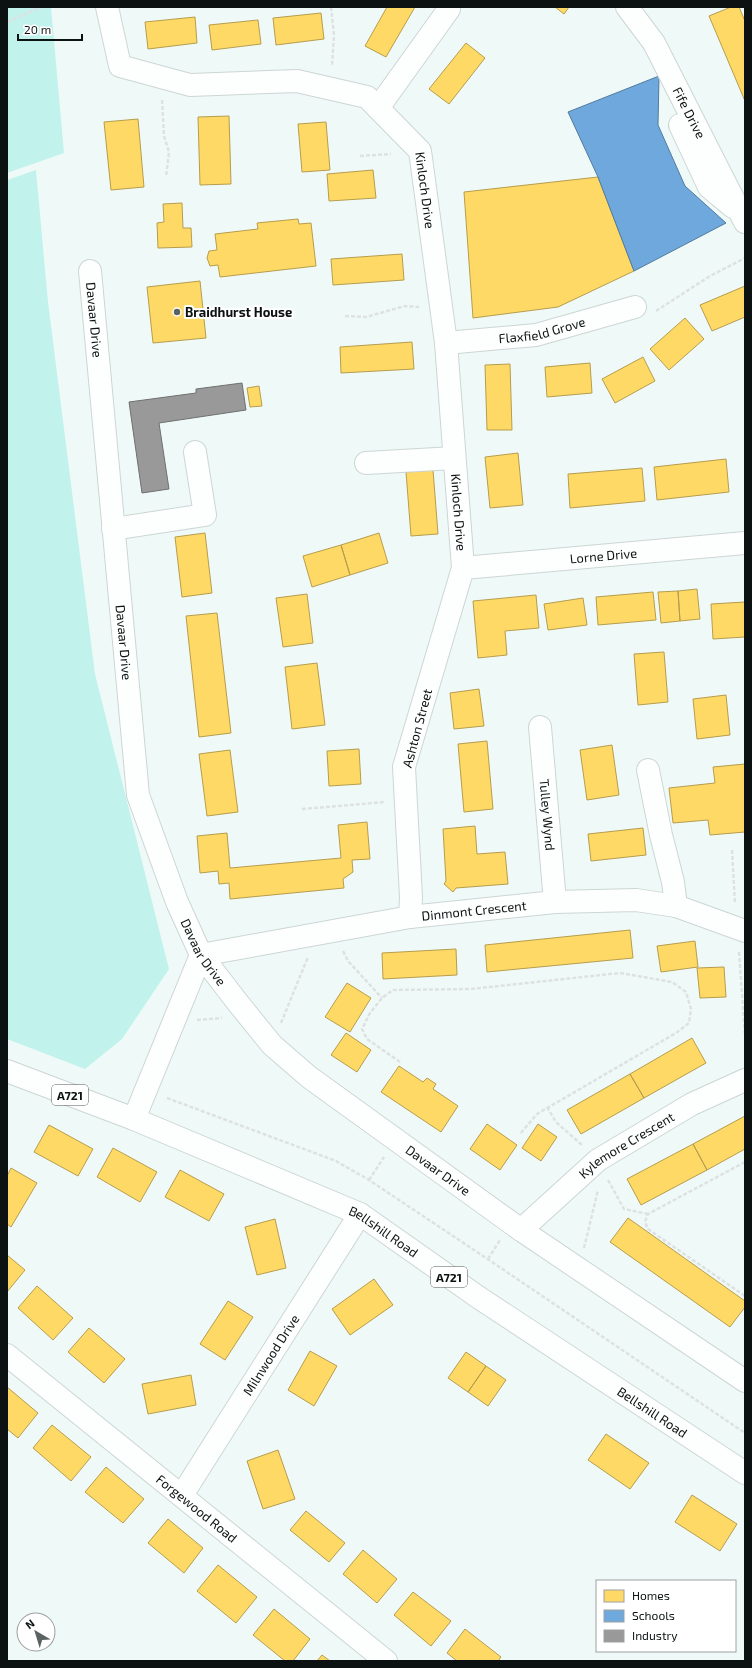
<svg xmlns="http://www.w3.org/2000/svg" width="752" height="1668" viewBox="0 0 752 1668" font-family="'Exo 2',sans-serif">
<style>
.green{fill:#c2f2ec}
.homes{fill:#ffd966;stroke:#b69d4d}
.schools{fill:#6fa8dc;stroke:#517b9f}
.industry{fill:#999;stroke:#6f7070}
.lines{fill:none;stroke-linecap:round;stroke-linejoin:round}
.minor-casing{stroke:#ccd6d4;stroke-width:24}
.major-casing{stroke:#ccd6d4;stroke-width:24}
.path{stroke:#dee1e1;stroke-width:2.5;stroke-dasharray:4 2;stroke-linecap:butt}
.minor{stroke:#fdfefe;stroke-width:22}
.major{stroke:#fdfefe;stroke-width:22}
.poi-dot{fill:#5b6362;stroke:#fff;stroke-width:1.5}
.labels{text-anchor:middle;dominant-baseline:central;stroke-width:4;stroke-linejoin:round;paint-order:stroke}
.shield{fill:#fff;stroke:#555959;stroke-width:1}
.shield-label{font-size:12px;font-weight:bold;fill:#0c1212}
.street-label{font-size:13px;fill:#0c1212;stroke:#fff}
.poi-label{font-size:13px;font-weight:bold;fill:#0c1212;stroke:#fff;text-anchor:start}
</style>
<rect width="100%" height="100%" fill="#effaf8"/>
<!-- green -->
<path class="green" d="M7,7H51L64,153L7,173Z
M36,170L48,302L95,674L169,969L122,1039L85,1069L7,1039V180Z"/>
<!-- homes -->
<path class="homes" d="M387,7H415L386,57L365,46Z
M555,7H569L564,14Z
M731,7H739L745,21V101L709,16Z
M321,13L324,39L276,45L273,18Z
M195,17L197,43L148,49L145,22Z
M258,20L261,44L212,50L209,25Z
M466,43L485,58L449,104L429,89Z
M229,116L231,184L200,185L198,117Z
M138,119L144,187L111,190L104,122Z
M326,122L330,170L302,172L298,124Z
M373,170L376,198L329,201L327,174Z
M598,177L634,271L558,307L473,318L464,192Z
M182,203L183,228H191L192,247L158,248L157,223L164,222L163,204Z
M298,219L299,224L311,223L316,266L220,277L218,265L210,266L207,258L209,251L217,250L215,234L258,229L257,223Z
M402,254L404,280L333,285L331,259Z
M200,281L206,338L153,343L147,287Z
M745,286V317L712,331L700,305Z
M685,318L704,339L669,370L650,349Z
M412,342L414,369L341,373L340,347Z
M643,357L655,381L615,403L602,379Z
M590,363L592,393L547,397L545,367Z
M510,364L512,430H487L485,365Z
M259,386L262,406L250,407L247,388Z
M518,453L523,505L490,508L485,457Z
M726,459L729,492L657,500L654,467Z
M642,468L645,501L570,508L568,474Z
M433,470L438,534L411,536L406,472Z
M205,533L212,593L182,597L175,537Z
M379,533L388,563L350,575L341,545Z
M341,545L350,575L312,587L303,556Z
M697,589L700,619L680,621L678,591Z
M678,591L680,621L661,623L658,592Z
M653,592L656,620L598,625L596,597Z
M307,594L313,643L283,647L276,598Z
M536,595L539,628L505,631L507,655L478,658L473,601Z
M583,598L587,625L548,630L544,604Z
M745,602V637L713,639L711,604Z
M217,613L231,733L199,737L186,616Z
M664,652L668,702L638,705L634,654Z
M317,663L325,725L292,729L285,667Z
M479,689L484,726L454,729L450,693Z
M726,695L730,735L697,739L693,699Z
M487,741L493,809L464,812L458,744Z
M612,745L619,795L587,800L580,750Z
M359,749L361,784L329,786L327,751Z
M230,750L238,812L207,816L199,754Z
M745,764V832L710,835L708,820L673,823L669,788L715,783L713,767Z
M367,822L370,859L352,860L353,872L343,879L344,888L230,899L229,883L219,884L218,871L200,873L197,836L227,833L230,868L341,858L338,825Z
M475,826L477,854L505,852L508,884L456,888L453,892L444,884L446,881L443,829Z
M643,828L646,855L591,861L588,834Z
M630,930L633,958L487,972L485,945Z
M695,941L698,967L661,972L657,946Z
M456,949L457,975L383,979L382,953Z
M724,967L726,997L700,998L697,968Z
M347,983L371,998L350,1032L325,1017Z
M346,1033L371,1050L357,1072L331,1055Z
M692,1038L706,1063L644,1098L630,1074Z
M399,1066L423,1082L427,1078L436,1084L433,1089L458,1106L441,1132L381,1092Z
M630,1074L644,1098L581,1134L567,1110Z
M745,1116V1149L707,1170L693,1144Z
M487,1124L517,1145L500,1170L470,1149Z
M538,1124L557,1137L541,1161L522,1148Z
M49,1125L93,1149L78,1176L34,1152Z
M693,1144L707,1170L641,1205L627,1179Z
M113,1148L157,1172L140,1202L97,1177Z
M11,1168L37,1183L11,1227L7,1224V1176Z
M180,1170L224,1194L209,1221L165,1197Z
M628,1218L745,1301V1307L730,1327L610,1242Z
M275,1219L286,1268L257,1275L245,1227Z
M7,1255L25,1270L7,1292Z
M374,1279L393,1305L350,1335L332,1309Z
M37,1286L73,1318L53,1340L18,1308Z
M228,1301L253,1317L225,1360L200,1344Z
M89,1328L125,1359L104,1383L68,1352Z
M310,1351L337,1366L314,1406L288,1390Z
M466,1352L486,1366L468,1392L448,1378Z
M486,1366L506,1380L488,1406L468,1392Z
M191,1375L196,1405L148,1414L142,1384Z
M7,1387L38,1413L18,1438L7,1429Z
M52,1425L91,1457L71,1481L33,1448Z
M606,1434L649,1463L630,1489L588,1460Z
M278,1450L295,1499L263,1509L247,1461Z
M106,1467L144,1499L123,1523L85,1492Z
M692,1495L737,1524L720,1551L675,1522Z
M306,1511L345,1543L329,1562L290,1530Z
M168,1519L203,1548L184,1573L148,1543Z
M363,1550L397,1579L377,1603L343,1574Z
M218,1565L257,1597L236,1623L197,1591Z
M413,1592L451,1621L431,1646L394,1615Z
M274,1609L310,1639L293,1661H285L253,1635Z
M465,1629L501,1657L498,1661H457L447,1653Z
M322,1655L330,1661H317Z"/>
<!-- schools -->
<path class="schools" d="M659,76L658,125L685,186L726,223L634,271L598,177L568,112Z"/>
<!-- industry -->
<path class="industry" d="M242,383L246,410L159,423L169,489L142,493L129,402L196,393V389Z"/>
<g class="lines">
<defs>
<g id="minor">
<path id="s1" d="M107,7L120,66L190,85L297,81L367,97L420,151L446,343L463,568L404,767L411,897L410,917"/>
<path id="s2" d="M627,7L654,43L745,222"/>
<path d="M378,108L449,9"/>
<path d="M680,125L709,187L733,207"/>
<path id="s3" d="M90,271L138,795L177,902L201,955L238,1003L272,1045L309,1077L521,1230L745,1381"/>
<path id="s4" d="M446,343L536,335L635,307"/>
<path d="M366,463L454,458"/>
<path d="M113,529L205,515L195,452"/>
<path id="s5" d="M463,568L745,543"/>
<path id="s6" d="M540,727L555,902"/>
<path d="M648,770L661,835L673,882L676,906"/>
<path id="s7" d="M134,1119L201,955L410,917L555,902L636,900L676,906L745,931"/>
<path id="s8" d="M521,1230L598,1160L692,1104L745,1080"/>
<path id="s9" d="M7,1355L386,1661"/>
<path id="s10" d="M182,1495L360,1214"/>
</g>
<g id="major">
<path id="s11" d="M7,1071L134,1119L360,1214L478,1297L745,1473"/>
</g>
</defs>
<!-- minor casing -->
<use href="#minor" class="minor-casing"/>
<!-- major casing -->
<use href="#major" class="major-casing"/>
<!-- path -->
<path class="path" d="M331,7L334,35L332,66
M7,22L41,7
M162,100L164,136L169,152L166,177
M360,156L391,154
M656,311L710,276L745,258
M345,316L366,317L405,306L419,307
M302,809L385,802
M732,850L735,904
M343,951L348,961L382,998
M739,952L745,1035
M197,1020L222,1018
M281,1023L308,957
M400,1062L367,1039L362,1029L370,1013L382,998L393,990L471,989L620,973L672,982L686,992L691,1009L689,1023L676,1033L537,1114L520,1134
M167,1098L336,1161L369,1180L492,1262L745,1433
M547,1107L556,1122L582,1145
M745,1162L648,1214L645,1222L648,1229L745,1296
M369,1180L384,1157
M608,1180L624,1209L648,1214
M584,1248L598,1190
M488,1259L500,1240"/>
<!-- minor -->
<use href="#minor" class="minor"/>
<!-- major -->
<use href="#major" class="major"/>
</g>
<!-- markers -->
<circle class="poi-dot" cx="177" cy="312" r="4"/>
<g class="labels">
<!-- shield labels -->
<g class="shield">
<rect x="52" y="1085" width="36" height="20" rx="3"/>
<rect x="431" y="1267" width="36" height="20" rx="3"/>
</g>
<g class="shield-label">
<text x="70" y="1095">A721</text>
<text x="449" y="1277">A721</text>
</g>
<!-- street labels -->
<g class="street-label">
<text stroke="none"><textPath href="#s2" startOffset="123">Fife Drive</textPath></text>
<text stroke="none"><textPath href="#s1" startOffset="427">Kinloch Drive</textPath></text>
<text stroke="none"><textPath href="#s3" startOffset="49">Davaar Drive</textPath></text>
<text stroke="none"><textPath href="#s4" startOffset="97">Flaxfield Grove</textPath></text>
<text stroke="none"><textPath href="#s1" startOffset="751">Kinloch Drive</textPath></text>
<text stroke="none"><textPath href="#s5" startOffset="141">Lorne Drive</textPath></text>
<text stroke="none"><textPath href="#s3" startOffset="373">Davaar Drive</textPath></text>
<text transform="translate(417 728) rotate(-75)">Ashton Street</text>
<text stroke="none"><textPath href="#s6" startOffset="88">Tulley Wynd</textPath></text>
<text stroke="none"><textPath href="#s7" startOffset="454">Dinmont Crescent</textPath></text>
<text stroke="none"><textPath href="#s3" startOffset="697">Davaar Drive</textPath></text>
<text stroke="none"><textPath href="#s8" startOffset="136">Kylemore Crescent</textPath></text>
<text stroke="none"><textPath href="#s3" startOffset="1021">Davaar Drive</textPath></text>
<text stroke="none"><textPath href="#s11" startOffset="410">Bellshill Road</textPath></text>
<text stroke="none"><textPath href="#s10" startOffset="166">Milnwood Drive</textPath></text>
<text stroke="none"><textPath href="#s11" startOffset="734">Bellshill Road</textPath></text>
<text stroke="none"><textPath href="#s9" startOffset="244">Forgewood Road</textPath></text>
</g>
<!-- poi labels -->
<g class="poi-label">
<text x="185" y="312">Braidhurst House</text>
</g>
</g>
<!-- border -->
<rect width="752" height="1668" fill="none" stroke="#0c1212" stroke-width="16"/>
<!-- legend -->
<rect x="596" y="1580" width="140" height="72" fill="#ffffff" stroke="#9ea0a0"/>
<rect x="604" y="1590" width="20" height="12" fill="#ffd966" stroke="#9ea0a0"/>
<text x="632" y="1600" font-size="12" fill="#0c1212">Homes</text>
<rect x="604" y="1610" width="20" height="12" fill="#6fa8dc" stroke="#9ea0a0"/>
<text x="632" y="1620" font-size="12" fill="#0c1212">Schools</text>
<rect x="604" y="1630" width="20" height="12" fill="#999999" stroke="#9ea0a0"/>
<text x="632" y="1640" font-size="12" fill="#0c1212">Industry</text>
<!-- north arrow -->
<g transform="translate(36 1632) rotate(322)"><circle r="19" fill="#ffffff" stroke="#9ea0a0"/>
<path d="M0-3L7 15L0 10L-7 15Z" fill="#5b6362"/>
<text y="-6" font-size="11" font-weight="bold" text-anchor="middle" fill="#0c1212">N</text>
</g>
<!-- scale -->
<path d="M18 34v6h64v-6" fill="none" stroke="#0c1212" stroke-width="2"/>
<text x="24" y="34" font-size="12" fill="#0c1212" stroke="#ffffff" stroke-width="3" paint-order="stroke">20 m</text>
</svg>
